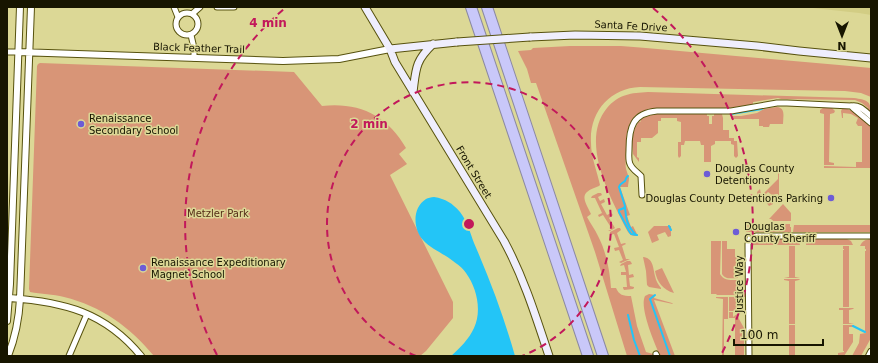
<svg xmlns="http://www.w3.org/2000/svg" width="878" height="363" viewBox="0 0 878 363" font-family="'DejaVu Sans',sans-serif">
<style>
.built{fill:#d2cd84}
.green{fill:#d89577}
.water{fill:#23c5f7}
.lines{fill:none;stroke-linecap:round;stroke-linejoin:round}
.stream{stroke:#23c5f7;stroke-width:2}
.minor-casing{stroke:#57520e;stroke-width:7}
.tertiary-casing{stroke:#57520e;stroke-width:8}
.secondary-casing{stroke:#57520e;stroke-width:9}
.motorway-casing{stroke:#8b89a2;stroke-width:12}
.minor{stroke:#fff;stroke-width:5}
.tertiary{stroke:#fff;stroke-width:6}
.secondary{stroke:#efeefd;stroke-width:7}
.motorway{stroke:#c9c8f9;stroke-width:10}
.secondary-bridge-casing{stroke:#57520e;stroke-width:9;stroke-linecap:butt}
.secondary-bridge{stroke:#efeefd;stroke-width:7}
.ring{fill:none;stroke:#c2185b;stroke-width:2;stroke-dasharray:7 5}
.poi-dot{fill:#6d5cd6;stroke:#dcd896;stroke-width:1.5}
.labels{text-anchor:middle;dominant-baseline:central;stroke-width:3;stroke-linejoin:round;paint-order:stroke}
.street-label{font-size:10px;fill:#171500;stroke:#dcd896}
.poi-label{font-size:10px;fill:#171500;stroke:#dcd896;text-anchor:start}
.park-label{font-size:10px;fill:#542b17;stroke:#dcd896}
.centre{fill:#c2185b;stroke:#dcd896;stroke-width:2}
.ring-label{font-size:12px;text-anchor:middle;font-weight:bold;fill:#c2185b;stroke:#dcd896;stroke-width:3;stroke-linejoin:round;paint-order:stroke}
</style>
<rect width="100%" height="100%" fill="#dcd896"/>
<!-- built -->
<path class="built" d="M804,7H871V15L859,13Z"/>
<!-- green -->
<path class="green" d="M570,46H621L646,48L839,65L871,68V97L861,93L845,91L640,87C610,88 589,112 591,143C591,157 597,171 600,185L599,186C579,193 583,198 591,214L587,217C590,223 595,229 598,236C606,251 610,271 611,288H616C619,295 623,296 631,296L637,326L646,352L653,354L654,356H627L595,252L536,83H531L527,69L518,51L531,50L533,48Z
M40,63L294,72L322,106C359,102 387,115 406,148L399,154L407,164L390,175L453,302V318L426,351L420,356H154C130,327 101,306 64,297C53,294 41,294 30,292L29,289L37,66L38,64Z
M648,92L854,98C866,100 871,100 871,113L867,111L868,108L862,103L855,100L781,99L778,98L753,102V104L730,108H656C630,110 626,127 626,150C626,156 625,163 626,169C627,172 628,175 629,178C629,181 628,184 628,187H620L630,215L627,216L631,227L633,226L638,236C633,236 631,236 628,232C611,199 579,142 607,108C619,94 631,93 648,92Z
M777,107C786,108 783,117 783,124H770L769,127H763V126H759V119H731V116H741L757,113L764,109Z
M823,108H832L835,111L834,113L830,114L829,162L834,163V165H824V114L820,113V110Z
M844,108C855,111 863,118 871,126V168H824V166L856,167V162H862V126H858L856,123L858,118L851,114L843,113V118H842L841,111L842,109Z
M655,114H707V116H709V124H712V116H714V114H722L723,118V130H729V138H734V141H737L738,156L736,158L734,156V145L731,144V141H715V144L711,146V162H704V145H701L700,141H685L684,145H681V156L679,158L678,156V142H681V122L677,121V118H661V121H658V133L652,138H641V142H637V157L639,158V162L633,154L632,141L634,130L639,121L640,122L641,121L640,120L641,119L648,116Z
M779,171V197L778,198V194H775L773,196V204L769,206L766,202L772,195L768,192L763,197H761L758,196L757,192L760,189L761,194H763L778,179V172Z
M598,193H601L602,195L598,197L600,201L604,199L605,202L601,204L607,215L611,213L613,215L609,218L615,228L610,231H608L612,229L603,215L599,217L598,215L602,213L595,198H591L592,196Z
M783,204L791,213V221H773L771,219H769L770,218Z
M769,224H790V227H791V232H746V225Z
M794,225H871V232H793Z
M654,226H671V236L668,237L665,232L657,235L659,240L652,243L648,232Z
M618,228H620L621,230L617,233L621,244L625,243L626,244L622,246L626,259H630L621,263L619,262L623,260L619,250L615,251L614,248L619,247L614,234L610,235V232Z
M755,239H797L799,242L800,245H753L752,242Z
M809,239H847L851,241L853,245H806V241Z
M871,239V338L861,356H852L859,343L860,334L866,333V332L865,331V251H866V249H865V246H860C863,240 865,240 871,239Z
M711,241H721L720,274C724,281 730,280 737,280L738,295H717L716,294H711Z
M722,241H727V249H735V257L738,258V278C731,278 726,280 722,274Z
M789,246H795V277L800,278H784L789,277Z
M843,246H849V307H853H843V250H844V249H843Z
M643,257C653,258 653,267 655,276C656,281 658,284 661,288V289L649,287L647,285L646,271Z
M627,261H630L631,262L632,264L628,265L629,275L633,274L634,277L629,278L630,286L634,287V288L633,289L624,290L623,288V287H627L626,275H621V272H626L624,265L620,266L621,264Z
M662,268L674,293C663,290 657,282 655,271Z
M784,279H800L799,280L795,281V324H789V281L784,280Z
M649,294L655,295L654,298L672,303L673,304L654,300L675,356H660C655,344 639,308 645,296Z
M716,297H728V319H724V356H722L723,299L716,298Z
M729,297H738L737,311H729Z
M839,308H854L853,309L849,310V323L854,324H843V310H839Z
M729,312H733V317L737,314L739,319L744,328V356H735V318H729Z
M789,325H795V356H789Z
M843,325H854L853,327H849V334H853V342L844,356H838V353L844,352V351H843Z"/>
<!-- water -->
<path class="water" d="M434,197C446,199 452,203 460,212C467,221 470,232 474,243C490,280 504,317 515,356H451C460,348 469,339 474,328C482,311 477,288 466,273C463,268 457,264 453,261C443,253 431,249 423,240C413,229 412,208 426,199C428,198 431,197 434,197Z"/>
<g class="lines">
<!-- stream -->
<path class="stream" d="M731,114L762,109
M628,176C626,177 626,179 625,181C623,183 620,183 619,187L625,206L624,208L619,210V212L629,231L631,234L637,235
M625,207C626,219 627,226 636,235
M669,226L671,230
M655,295L650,299L670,356
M628,315L634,340L640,356
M853,326L865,332"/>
<defs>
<path id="minor" d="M174,7L178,17
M217,7H234
M176 24a11 11 0 1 1 22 0a11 11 0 1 1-22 0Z
M192,14L200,7
M191,35L194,48V58
M7,52H18
M851,106L853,108L871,123
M642,195L641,176C637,172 632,169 630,164C628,160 629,154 629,149C629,127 633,113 657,111H731L777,103H787L851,106C859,104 865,111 871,116
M656,354L657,356
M69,356L87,314
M749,356L748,244L750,238L756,236H871"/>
<path id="tertiary" d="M18,52L283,61L339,59L390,49
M10,298C64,302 105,312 141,356
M7,321L10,284L20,7
M8,356C15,338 19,319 20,299L31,7
M869,356L871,352"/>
<path id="secondary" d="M365,7L390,49L395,62L504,241C524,278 536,317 549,356
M530,37L575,35L640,36L757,46L799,51L871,58
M390,49L457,42
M413,92C416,69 415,61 433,44"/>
<path id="motorway" d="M471,7L588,356
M487,7L603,356"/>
</defs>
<!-- minor casing -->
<use href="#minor" class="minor-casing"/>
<!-- tertiary casing -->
<use href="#tertiary" class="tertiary-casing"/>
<!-- secondary casing -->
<use href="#secondary" class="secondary-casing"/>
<!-- motorway casing -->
<use href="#motorway" class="motorway-casing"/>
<!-- minor -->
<use href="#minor" class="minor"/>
<!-- tertiary -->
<use href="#tertiary" class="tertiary"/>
<!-- secondary -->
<use href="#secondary" class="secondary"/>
<!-- motorway -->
<use href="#motorway" class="motorway"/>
<defs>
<path id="secondary-bridge" d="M457,42L530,37"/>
</defs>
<!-- secondary-bridge casing -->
<use href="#secondary-bridge" class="secondary-bridge-casing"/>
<!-- secondary-bridge -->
<use href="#secondary-bridge" class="secondary-bridge"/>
</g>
<!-- distance rings -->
<g class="ring">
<path d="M416 356A142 142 0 1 1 522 356"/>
<path d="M217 355A284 284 0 0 1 285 8M653 8A284 284 0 0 1 721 355"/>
</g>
<!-- markers -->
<g class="poi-dot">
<circle cx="81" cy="124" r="4"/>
<circle cx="707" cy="174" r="4"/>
<circle cx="831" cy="198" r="4"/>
<circle cx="736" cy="232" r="4"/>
<circle cx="143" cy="268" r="4"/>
</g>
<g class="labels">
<!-- street labels -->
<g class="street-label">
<text transform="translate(631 26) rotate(3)">Santa Fe Drive</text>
<text transform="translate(199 48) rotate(2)">Black Feather Trail</text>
<text transform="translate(474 172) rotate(59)">Front Street</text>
<text transform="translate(739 284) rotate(-90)">Justice Way</text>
</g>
<!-- poi labels -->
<g class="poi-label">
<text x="89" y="118">Renaissance<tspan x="89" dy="12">Secondary School</tspan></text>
<text x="715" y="168">Douglas County<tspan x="715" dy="12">Detentions</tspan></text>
<text x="823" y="198" text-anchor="end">Douglas County Detentions Parking</text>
<text x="744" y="226">Douglas<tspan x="744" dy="12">County Sheriff</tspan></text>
<text x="151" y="262">Renaissance Expeditionary<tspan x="151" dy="12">Magnet School</tspan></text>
</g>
<!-- park labels -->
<g class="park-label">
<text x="218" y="213">Metzler Park</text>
</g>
</g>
<circle cx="469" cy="224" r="6" class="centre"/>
<g class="ring-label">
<text x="268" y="27">4 min</text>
<text x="369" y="128">2 min</text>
</g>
<!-- border -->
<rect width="878" height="363" fill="none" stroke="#171500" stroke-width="16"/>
<!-- north arrow -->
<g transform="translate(842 36) rotate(180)" stroke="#dcd896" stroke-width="3" paint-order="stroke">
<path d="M0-3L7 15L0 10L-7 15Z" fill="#171500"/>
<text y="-6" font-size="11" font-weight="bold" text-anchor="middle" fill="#171500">N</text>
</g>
<!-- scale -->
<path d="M734 339v6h89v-6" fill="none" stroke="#171500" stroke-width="2"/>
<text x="740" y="339" font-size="12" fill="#171500" stroke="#dcd896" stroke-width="3" paint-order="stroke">100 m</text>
</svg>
